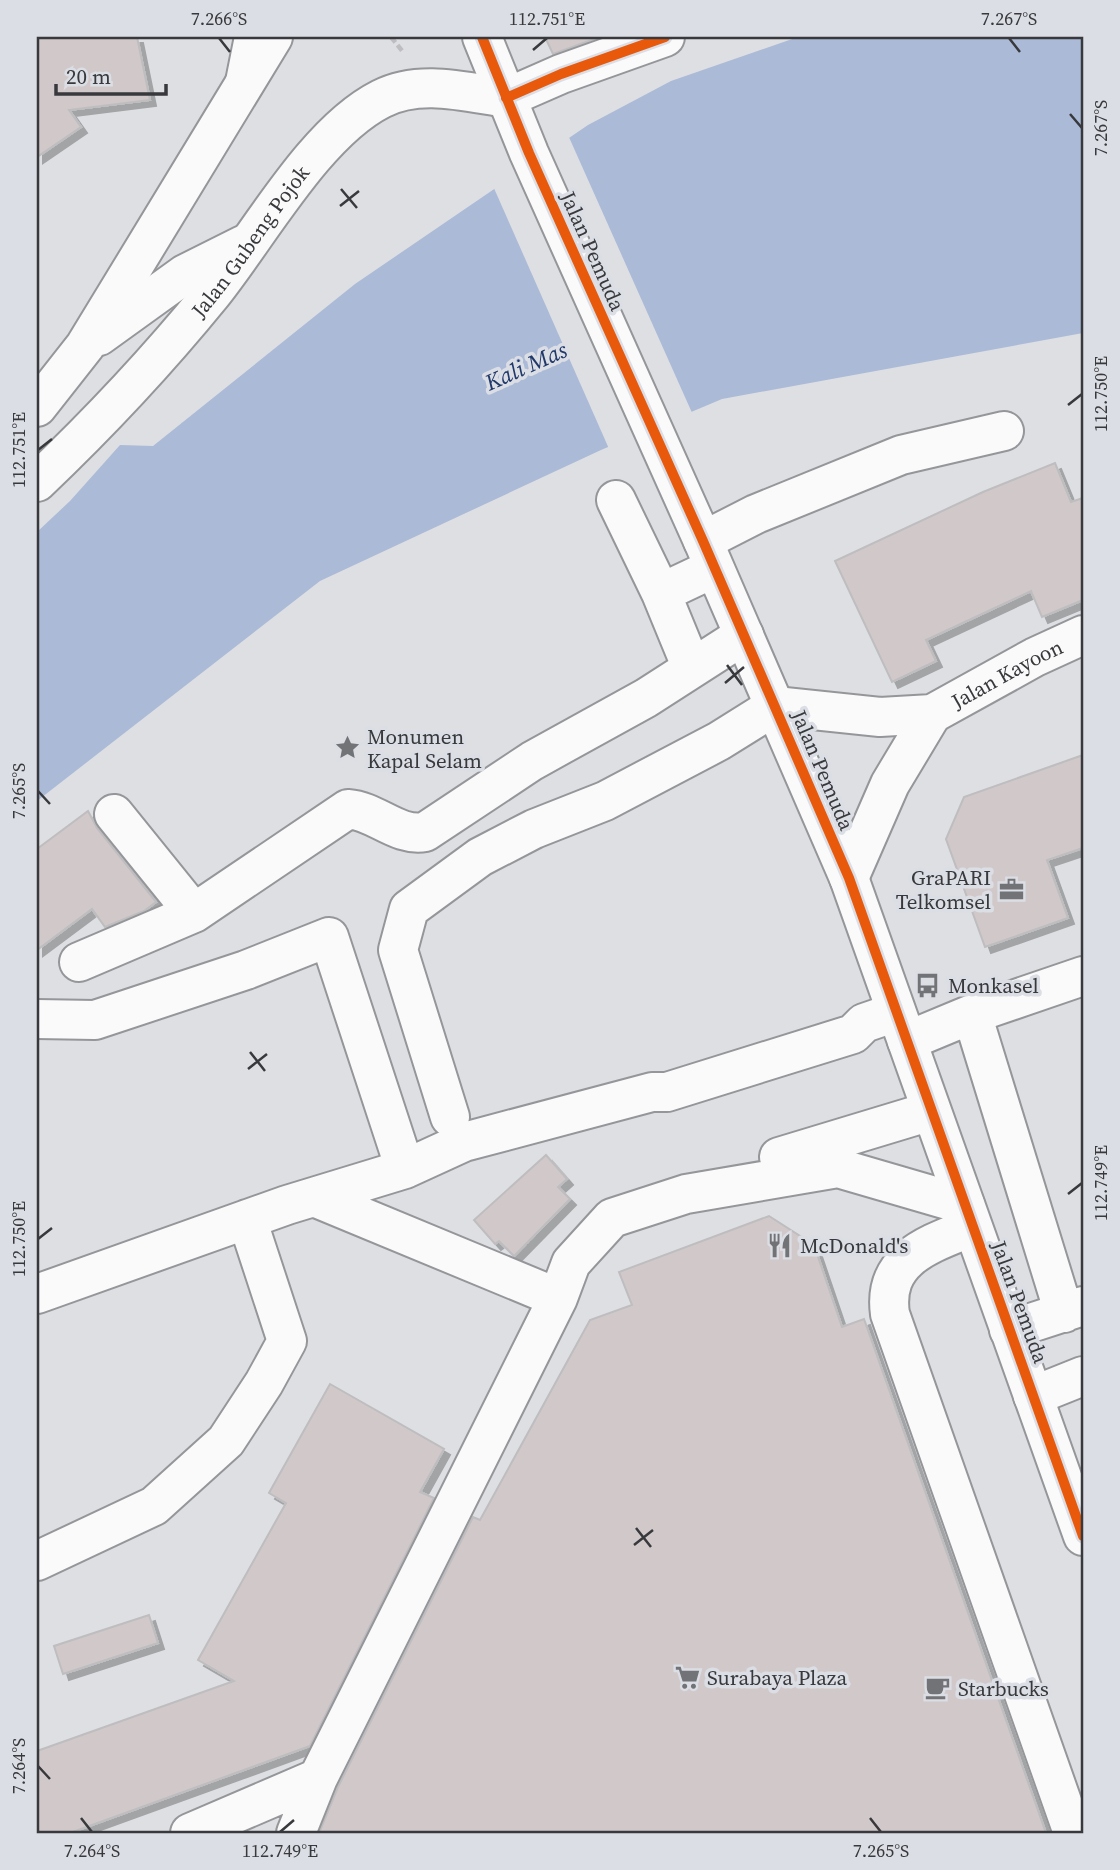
<svg xmlns="http://www.w3.org/2000/svg" width="1120" height="1870" viewBox="0 0 1120 1870" font-family="'Source Serif 4',serif">
<style>
.water{fill:#abbad7}
.pier{fill:#dedfe3}
.building{fill:#d1c8c9;stroke:#bebdbf;stroke-width:2;filter:url(#shadow)}
.lines{fill:none;stroke-linecap:round;stroke-linejoin:round}
.minor-casing{stroke:#959699;stroke-width:42}
.major-casing{stroke:#959699;stroke-width:42}
.highway-casing{stroke:#959699;stroke-width:42}
.path{stroke:#bebec0;stroke-width:4.5;stroke-dasharray:7 3.5;stroke-linecap:butt}
.minor{stroke:#fafafb;stroke-width:38}
.major{stroke:#fafafb;stroke-width:38}
.highway{stroke:#fafafb;stroke-width:38}
.cycleway-casing{stroke:#dcdee5;stroke-width:15}
.cycleway{stroke:#e8590c;stroke-width:10}
.ticks{fill:none;stroke:#38393c;stroke-width:2.5}
.labels{text-anchor:middle;dominant-baseline:central;stroke-width:7;stroke-linejoin:round;paint-order:stroke}
.street-label{font-size:21px;fill:#38393c;stroke:#dcdee5}
.poi-label{font-size:21px;fill:#38393c;stroke:#dcdee5;text-anchor:start}
.water-label{font-size:23px;font-style:italic;fill:#20386a;stroke:#dcdee5}
.neatline{fill:none;stroke:#38393c;stroke-width:2.5}
.ticks-label{font-size:18px;text-anchor:middle;fill:#38393c}
</style>
<defs>
<filter id="shadow"><feDropShadow dx="6" dy="6" stdDeviation="0" flood-color="#0004"/></filter>
</defs>
<rect width="100%" height="100%" fill="#dedfe3"/>
<!-- water -->
<path class="water" d="M798,37H1083V333L722,399L601,450L320,581L37,801V532L70,501L120,445L153,446L355,284L588,125L671,81Z"/>
<!-- pier -->
<path class="pier" d="M568,135L693,415L610,451L493,186Z"/>
<!-- building -->
<path class="building" d="M37,37H137L150,100L69,110L81,127L37,157Z
M545,37H600L553,54Z
M1055,463L1071,502L1083,498V600L1042,617L1031,591L926,640L936,661L892,682L835,561L983,492Z
M1083,755V848L1047,860L1068,918L985,947L946,839L964,797Z
M88,811L97,828L156,902L144,911L105,927L92,909L37,950V849Z
M546,1155L567,1179L558,1187L570,1199L514,1256L499,1241L495,1244L474,1220Z
M769,1216L814,1245L842,1327L864,1319L1046,1833H319L338,1787L473,1517L480,1520L590,1320L632,1305L619,1272Z
M330,1384L444,1449L420,1492L434,1498L310,1746L70,1833H37V1751L234,1681L198,1660L286,1503L269,1493Z
M149,1615L158,1643L63,1674L54,1646Z"/>
<g class="lines">
<defs>
<path id="minor" d="M506,98L561,74L665,37
M616,500L661,593
M703,541L756,514L901,455L1004,431
M691,666L661,593L714,568
M114,814L194,913
M79,962L194,913L348,809C376,811 397,837 425,832L532,761L646,698L744,635
M972,1014L1064,1313
M37,1019L95,1020L246,970L329,937L405,1169
M907,1041L972,1014L1083,976
M450,1117L398,950L409,909L480,857L534,829L605,801L719,741L775,706
M779,1157L931,1111
M314,1197L558,1298
M972,1227C930,1244 882,1258 890,1314L1073,1833
M37,1294L287,1205L405,1169L464,1142L652,1092H667L853,1034L864,1023L896,1012
M1009,1330L1083,1306
M1033,1396L1083,1376
M37,1561L154,1506L226,1441L264,1383L287,1341L247,1219
M190,1833L318,1778
M296,1833L318,1778L558,1298L571,1263L612,1218L686,1194L838,1168L965,1205"/>
<g id="major">
<path d="M482,37L529,153L703,541L849,878L1083,1536"/>
<path d="M99,336L185,274L243,245"/>
<path d="M37,407L85,346L273,37"/>
<path id="s1" d="M37,482C98,424 158,360 211,295C258,237 314,133 381,99C420,79 465,92 506,98"/>
<path id="s2" d="M775,706L880,717L932,714L1035,657L1083,635"/>
<path d="M849,878L890,784L932,714"/>
</g>
<path id="highway" d="M245,82L254,37"/>
</defs>
<!-- minor casing -->
<use href="#minor" class="minor-casing"/>
<!-- major casing -->
<use href="#major" class="major-casing"/>
<!-- highway casing -->
<use href="#highway" class="highway-casing"/>
<!-- path -->
<path class="path" d="M391,37L403,52"/>
<!-- minor -->
<use href="#minor" class="minor"/>
<!-- major -->
<use href="#major" class="major"/>
<!-- highway -->
<use href="#highway" class="highway"/>
<defs>
<path id="cycleway" d="M482,37L529,153L703,541L849,878L1083,1536
M506,98L561,74L665,37"/>
</defs>
<!-- cycleway casing -->
<use href="#cycleway" class="cycleway-casing"/>
<!-- cycleway -->
<use href="#cycleway" class="cycleway"/>
</g>
<!-- ticks -->
<path class="ticks" d="M219,38L230,52M1009,38L1020,52M533,50L547,38M1070,114L1082,128M341,189L357,208M340,206L359,191M1068,405L1082,394M38,450L52,439M727,665L742,685M725,683L744,667M38,791L50,804M250,1052L265,1071M248,1069L267,1054M1068,1194L1082,1183M38,1239L52,1228M636,1528L651,1547M634,1545L653,1530M38,1766L50,1779M81,1818L92,1832M870,1818L881,1832M280,1832L294,1820"/>
<!-- icons -->
<defs>
<symbol id="sight-bare" viewBox="-9 -9 18 18"><path d="M0-6L1.8-2.2L6-1.7L2.9 1.2L3.7 5.4L0 3.3L-3.7 5.4L-2.9 1.2L-6-1.7L-1.8-2.2Z" fill="#727376" stroke="#dcdee5" stroke-width="2.5" paint-order="stroke"/></symbol>
<symbol id="office-bare" viewBox="-9 -9 18 18"><path d="M-6-3h4V-5.5h4V-3h4V5H-6ZM-1-4.5V-3h2v-1.5ZM-6 0V1H6V0Z" fill="#727376" stroke="#dcdee5" stroke-width="2.5" paint-order="stroke"/></symbol>
<symbol id="bus-bare" viewBox="-9 -9 18 18"><path d="M-5-6H5V4H4V6H2V4H-2V6H-4V4H-5ZM-3.5-4V0h7V-4ZM-3.5 1.2v1.5H-2V1.2ZM2 1.2v1.5H3.5V1.2Z" fill="#727376" stroke="#dcdee5" stroke-width="2.5" paint-order="stroke"/></symbol>
<symbol id="restaurant-bare" viewBox="-9 -9 18 18"><path d="M-5-6h1v4h1v-4h1v4h1v-4h1v5L-1.5 .5V6h-2V.5L-5-1ZM5-6V6H3V1.5H1.5Q1.5-4 5-6Z" fill="#727376" stroke="#dcdee5" stroke-width="2.5" paint-order="stroke"/></symbol>
<symbol id="supermarket-bare" viewBox="-9 -9 18 18"><path d="M-6-5.5h2.5l.6 2H6L4.5 2H-2.5L-4.4-4H-6ZM-1.5 3.2a1.3 1.3 0 1 0 .1 0ZM3 3.2a1.3 1.3 0 1 0 .1 0Z" fill="#727376" stroke="#dcdee5" stroke-width="2.5" paint-order="stroke"/></symbol>
<symbol id="cafe-bare" viewBox="-9 -9 18 18"><path d="M-5.5-4.5H6V0H3Q3 3.5 0 3.5H-2.5Q-5.5 3.5-5.5 0ZM3-3.2v2h1.7v-2ZM-6 4.5H4V6H-6Z" fill="#727376" stroke="#dcdee5" stroke-width="2.5" paint-order="stroke"/></symbol>
</defs>
<g fill-rule="evenodd">
<use href="#sight-bare" x="330" y="730" width="35" height="35"/>
<use href="#office-bare" x="994" y="872" width="35" height="35"/>
<use href="#bus-bare" x="910" y="968" width="35" height="35"/>
<use href="#restaurant-bare" x="762" y="1228" width="35" height="35"/>
<use href="#supermarket-bare" x="670" y="1660" width="35" height="35"/>
<use href="#cafe-bare" x="920" y="1670" width="35" height="35"/>
</g>
<g class="labels">
<!-- street labels -->
<g class="street-label">
<text stroke="none"><textPath href="#s1" startOffset="322">Jalan Gubeng Pojok</textPath></text>
<text transform="translate(593 251) rotate(66)">Jalan Pemuda</text>
<text stroke="none"><textPath href="#s2" startOffset="243">Jalan Kayoon</textPath></text>
<text transform="translate(823 770) rotate(67)">Jalan Pemuda</text>
<text transform="translate(1020 1302) rotate(70)">Jalan Pemuda</text>
</g>
<!-- poi labels -->
<g class="poi-label">
<text x="367" y="736">Monumen<tspan x="367" dy="24">Kapal Selam</tspan></text>
<text x="991" y="877" text-anchor="end">GraPARI<tspan x="991" dy="24">Telkomsel</tspan></text>
<text x="948" y="985">Monkasel</text>
<text x="800" y="1245">McDonald's</text>
<text x="707" y="1677">Surabaya Plaza</text>
<text x="958" y="1688">Starbucks</text>
</g>
<!-- water labels -->
<g class="water-label">
<text transform="translate(526 366) rotate(-24)">Kali Mas</text>
</g>
</g>
<!-- border -->
<rect width="1120" height="1870" fill="none" stroke="#dcdee5" stroke-width="77"/>
<!-- scale -->
<path d="M56 84v10h110v-10" fill="none" stroke="#38393c" stroke-width="3.5"/>
<text x="66" y="84" font-size="21" fill="#38393c" stroke="#dcdee5" stroke-width="5" paint-order="stroke">20 m</text>
<rect x="38" y="38" width="1044" height="1794" class="neatline"/>
<g class="ticks-label">
<text x="219" y="25">7.266°S</text>
<text x="547" y="25">112.751°E</text>
<text x="1009" y="25">7.267°S</text>
<text transform="translate(1101 128) rotate(-90)" y="6">7.267°S</text>
<text transform="translate(1101 394) rotate(-90)" y="6">112.750°E</text>
<text transform="translate(19 450) rotate(-90)" y="6">112.751°E</text>
<text transform="translate(19 791) rotate(-90)" y="6">7.265°S</text>
<text transform="translate(1101 1183) rotate(-90)" y="6">112.749°E</text>
<text transform="translate(19 1239) rotate(-90)" y="6">112.750°E</text>
<text transform="translate(19 1766) rotate(-90)" y="6">7.264°S</text>
<text x="92" y="1857">7.264°S</text>
<text x="280" y="1857">112.749°E</text>
<text x="881" y="1857">7.265°S</text>
</g>
</svg>
